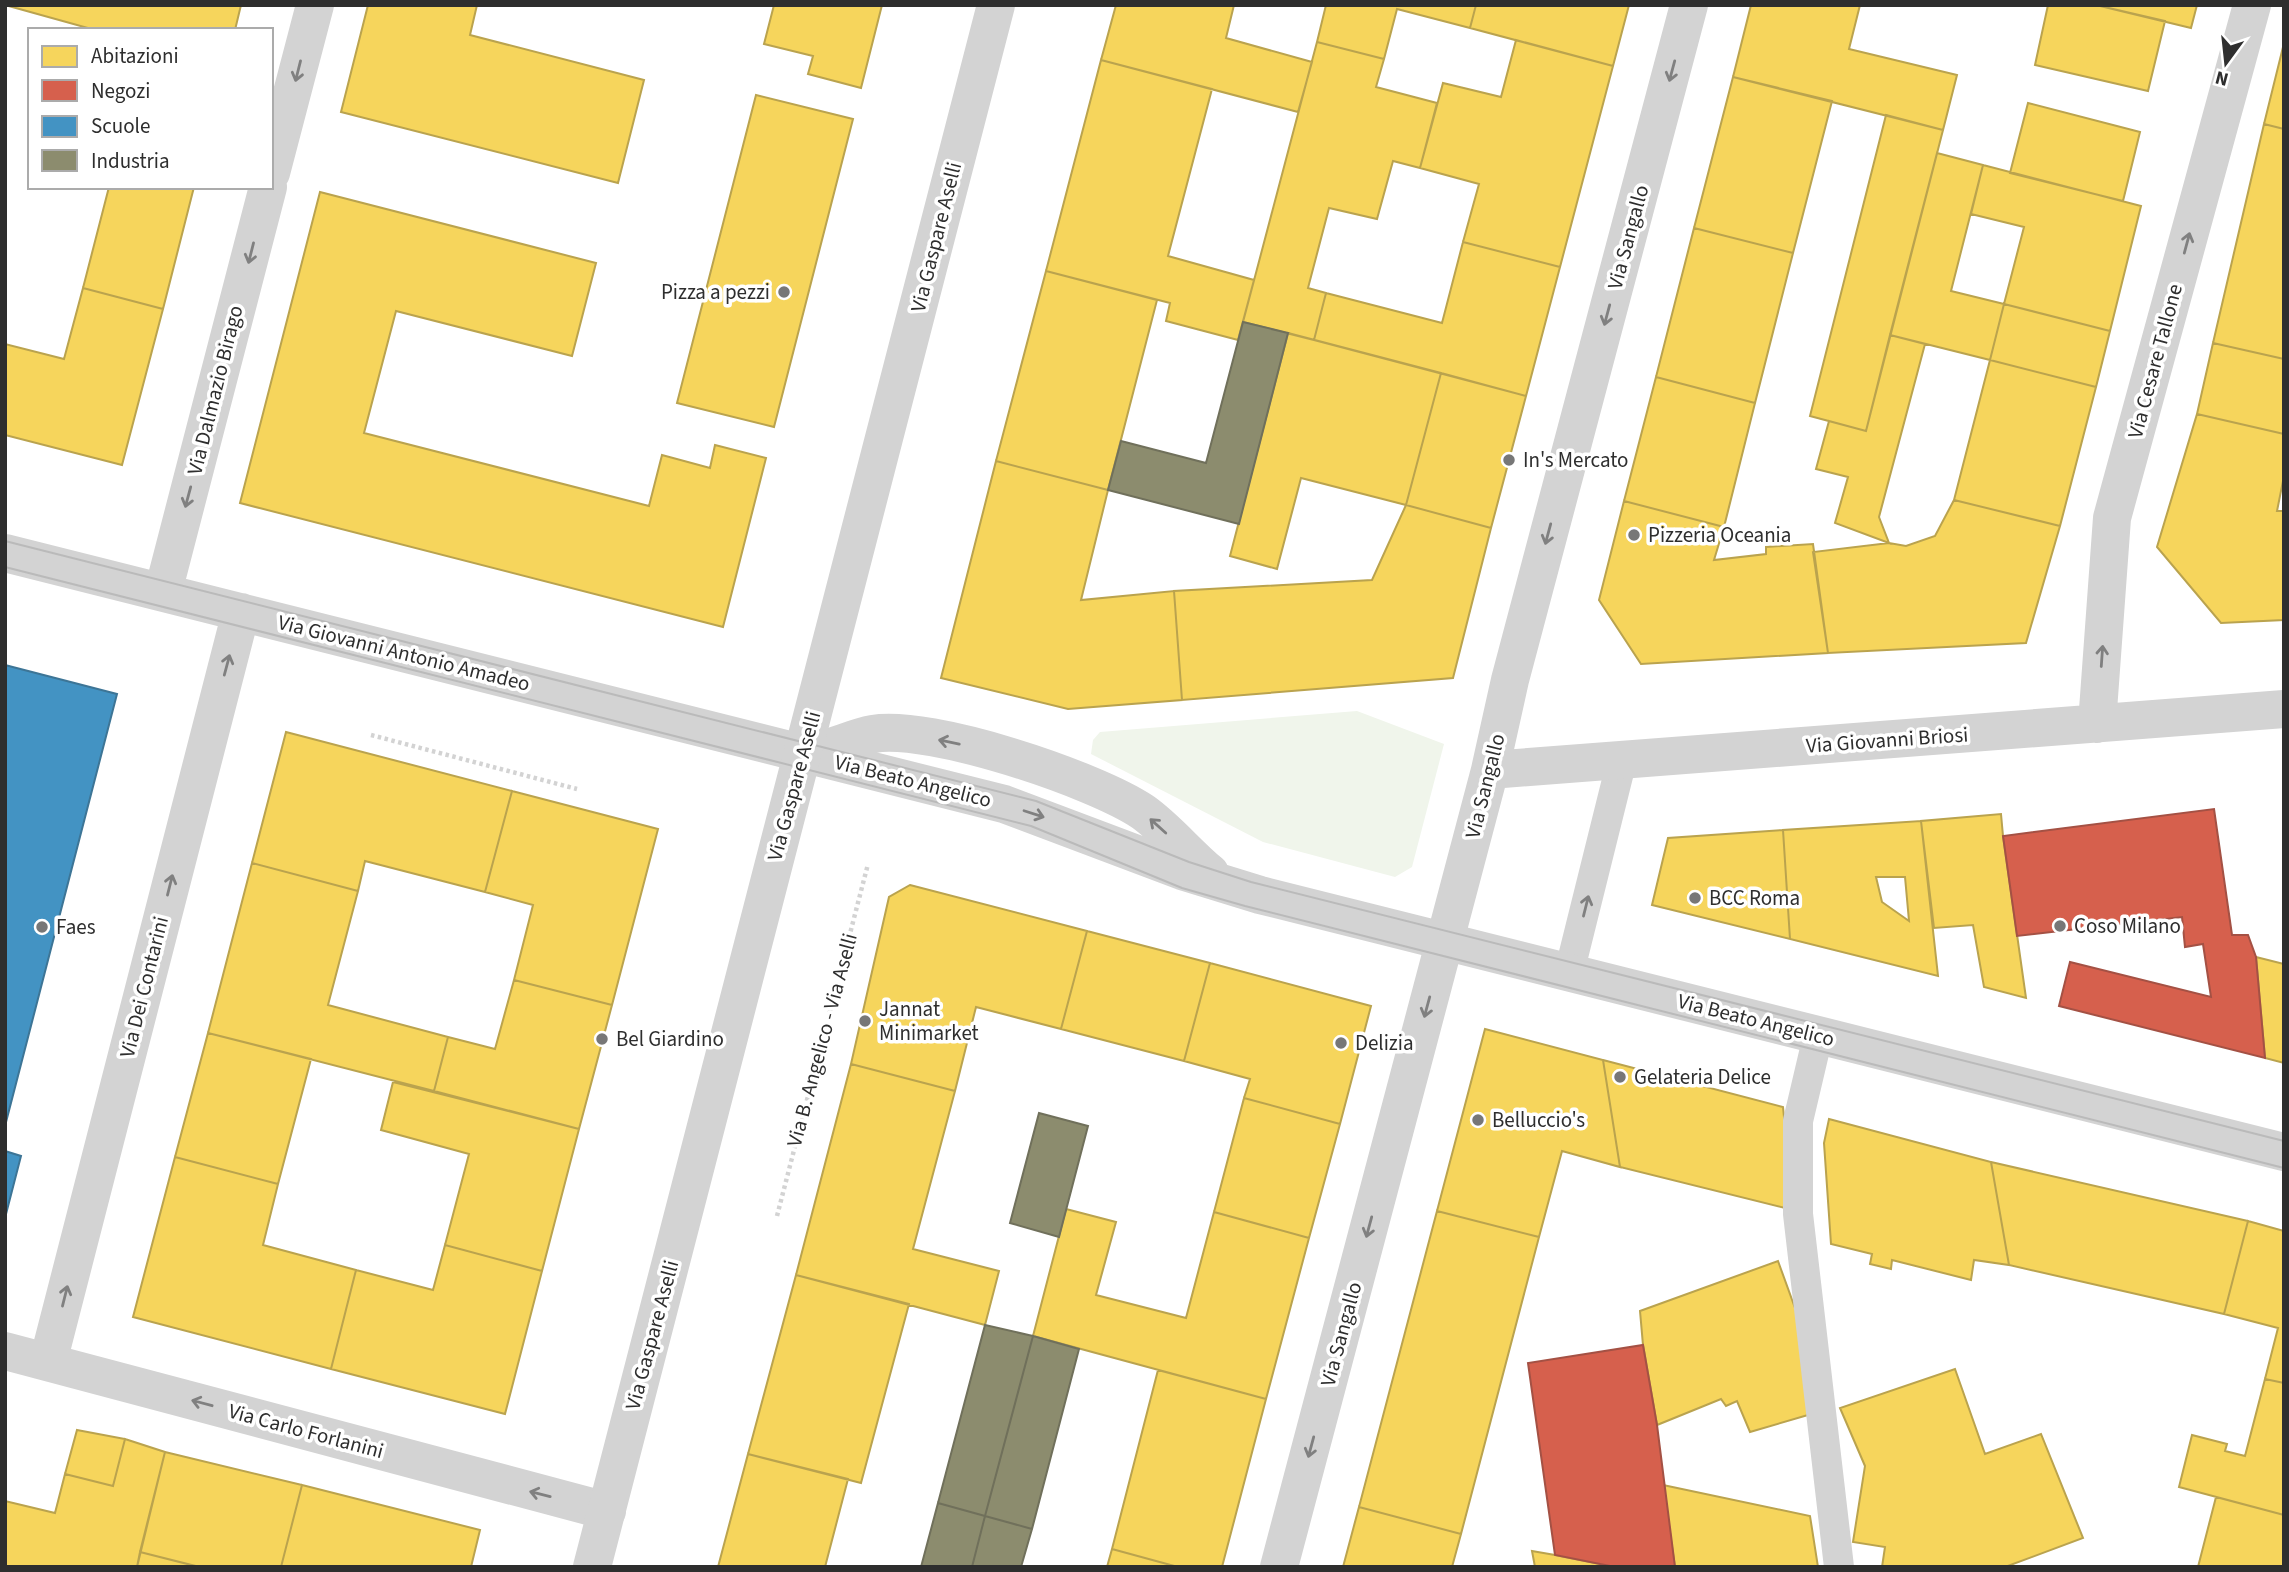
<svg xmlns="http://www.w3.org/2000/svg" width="2289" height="1572" viewBox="0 0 2289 1572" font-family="'Source Sans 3',sans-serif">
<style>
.green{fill:#f0f5eb}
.homes{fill:#f6d55c;stroke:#baa34e;stroke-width:2;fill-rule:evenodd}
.shops{fill:#d6604d;stroke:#a45144;stroke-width:2}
.schools{fill:#4393c3;stroke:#3d7596;stroke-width:2}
.industry{fill:#8c8c6e;stroke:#70705b;stroke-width:2}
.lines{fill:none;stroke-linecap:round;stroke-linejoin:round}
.path{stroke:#d3d3d3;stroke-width:4.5;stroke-dasharray:3.5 3.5;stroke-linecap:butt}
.service{stroke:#d3d3d3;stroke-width:30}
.minor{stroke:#d3d3d3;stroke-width:38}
.tertiary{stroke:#d3d3d3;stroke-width:38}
.tram{stroke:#bababa;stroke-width:2}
.oneway{stroke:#808080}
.poi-dot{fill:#777;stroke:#fff;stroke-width:2.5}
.labels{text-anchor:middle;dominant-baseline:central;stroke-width:7;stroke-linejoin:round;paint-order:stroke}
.street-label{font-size:21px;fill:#2e2e2e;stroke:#fff}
.poi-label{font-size:21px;fill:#2e2e2e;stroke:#fff;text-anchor:start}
</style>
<rect width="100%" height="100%" fill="#fff"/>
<!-- green -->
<path class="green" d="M1357,711L1444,744L1412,867L1395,877L1263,842L1091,754L1093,740L1100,732Z"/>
<!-- homes -->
<path class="homes" d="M5,5H241L235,30H95Z
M368,5H477L470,35L644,80L618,183L341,112Z
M774,5H882L861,88L808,74L813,56L764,44Z
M1116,5H1234L1226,38L1312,62L1298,112L1101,60Z
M1326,5H1476L1470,28L1397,9L1384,59L1317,42Z
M1476,5H1629L1613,66L1470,28Z
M1751,5H1860L1849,49L1957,75L1943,130L1733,77Z
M2048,5H2096L2165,21L2148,91L2035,65Z
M2096,5H2197L2191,28Z
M1516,40L1613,66L1560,267L1463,242L1479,184L1420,168L1443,83L1501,97Z
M1317,42L1384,59L1376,87L1437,103L1420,168L1393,161L1377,219L1329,208L1308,288L1326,293L1314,340L1243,322Z
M2284,43V129L2264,124Z
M1101,60L1212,89L1168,256L1254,280L1238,340L1166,321L1170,303L1046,271Z
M1733,77L1832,101L1793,253L1694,228Z
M756,95L853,119L774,427L677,403Z
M2028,103L2140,132L2123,201L2010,173Z
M1886,115L1943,130L1866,431L1810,416Z
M2264,124L2284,129V359L2213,343Z
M1937,153L1983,165L1951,291L2004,304L1990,360L1890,335Z
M1983,165L2141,206L2110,331L2004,304L2024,227L1971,214Z
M109,187H194L163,309L83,288Z
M320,192L596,263L572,356L396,311L364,433L649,506L662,455L710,468L715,445L766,458L723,627L240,503Z
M1694,228L1793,253L1755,403L1656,377Z
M1463,242L1560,267L1526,396L1314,340L1326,293L1442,323Z
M1046,271L1157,300L1108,490L996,461Z
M83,288L163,309L122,465L5,435V344L64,359Z
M2004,304L2110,331L2096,387L1990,360Z
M1288,333L1441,373L1406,505L1301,478L1277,569L1230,556Z
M1890,335L1925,344L1879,517L1889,543L1835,523L1848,477L1816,469L1829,421L1866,431Z
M2213,343L2284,359V434L2197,414Z
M1990,360L2096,387L2060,526L1954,500Z
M1441,373L1526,396L1491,528L1406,505Z
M1656,377L1755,403L1724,527L1624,501Z
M2197,414L2284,434V476L2277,511H2284V620L2221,623L2157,547Z
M996,461L1108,490L1081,600L1174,591L1182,700L1068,709L941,678Z
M1954,500L2060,526L2026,643L1828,653L1813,552L1889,543L1906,546L1935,536Z
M1624,501L1724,527L1714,560L1766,554V547L1813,544L1828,653L1641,664L1599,600Z
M1406,505L1491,528L1453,678L1182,700L1174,591L1372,580Z
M286,732L512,791L485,892L365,861L358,891L252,863Z
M512,791L658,829L612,1005L514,980L533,905L485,892Z
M2001,814L2003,836L2026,998L1984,987L1973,925L1934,928L1921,821Z
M1921,821L1938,976L1790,939L1783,830ZM1876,877H1905L1909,921L1882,902Z
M1783,830L1790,939L1652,905L1668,838Z
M252,863L358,891L328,1005L448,1037L434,1091L208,1033Z
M910,885L1087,931L1061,1029L976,1007L955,1091L851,1064L889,897Z
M1087,931L1210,963L1184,1061L1061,1029Z
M2256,957L2284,964V1063L2265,1058Z
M1210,963L1371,1006L1340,1124L1244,1098L1250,1079L1184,1061Z
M514,980L612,1005L579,1129L434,1091L448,1037L495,1049Z
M1485,1029L1603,1060L1620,1167L1562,1151L1539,1237L1437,1211Z
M208,1033L311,1059L278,1184L175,1157Z
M1603,1060L1783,1107L1793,1210L1620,1167Z
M851,1064L955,1091L913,1249L999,1271L985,1325L796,1275Z
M393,1082L579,1129L542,1271L445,1245L469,1154L381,1130Z
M1244,1098L1340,1124L1309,1238L1214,1212Z
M1829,1119L1991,1162L2009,1265L1974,1260L1971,1280L1892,1260L1891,1269L1870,1264L1872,1254L1831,1244L1824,1143Z
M175,1157L278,1184L263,1245L356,1270L331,1369L133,1317Z
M1991,1162L2248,1221L2224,1314L2009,1265Z
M1066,1209L1116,1222L1096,1295L1186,1318L1214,1212L1309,1238L1266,1399L1033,1336Z
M1437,1211L1539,1237L1461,1534L1359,1507Z
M2248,1221L2284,1231V1383L2265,1379L2278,1328L2224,1314Z
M445,1245L542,1271L505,1414L331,1369L356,1270L433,1290Z
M1778,1261L1799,1319L1808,1415L1750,1432L1737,1401L1726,1406L1721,1399L1657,1425L1643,1345L1640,1311Z
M796,1275L909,1304L861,1483L748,1454Z
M1955,1369L1985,1454L2041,1434L2083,1538L2005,1567H1882L1885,1547L1853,1542L1865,1466L1840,1408Z
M1158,1370L1266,1399L1222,1567H1178L1112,1549Z
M2265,1379L2284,1383V1515L2179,1487L2192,1435L2227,1444L2225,1451L2245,1456Z
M77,1430L125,1439L113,1486L65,1474Z
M125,1439L165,1452L137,1567H5V1501L55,1513L65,1474L113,1486Z
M165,1452L302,1485L281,1567H199L140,1552Z
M748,1454L848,1479L825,1567H718Z
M302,1485L480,1530L471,1567H281Z
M1663,1485L1810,1516L1818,1567H1675Z
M2216,1497L2284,1515V1567H2198Z
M1359,1507L1461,1534L1452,1567H1343Z
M1112,1549L1178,1567H1107Z
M1532,1551L1555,1555L1615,1567H1535Z
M140,1552L196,1566L195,1567H137Z"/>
<!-- shops -->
<path class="shops" d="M2214,809L2232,935H2248L2256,957L2265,1058L2059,1006L2070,962L2211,997L2203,944L2185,947L2182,917L2017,936L2003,836Z
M1643,1345L1657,1425L1675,1567H1615L1555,1555L1528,1363Z"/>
<!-- schools -->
<path class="schools" d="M5,665L117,694L5,1126Z
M5,1151L21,1156L5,1218Z"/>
<!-- industry -->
<path class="industry" d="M1243,322L1288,333L1239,524L1108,490L1121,441L1206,463Z
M1039,1113L1088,1126L1059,1237L1010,1223Z
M985,1325L1033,1336L985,1516L938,1503Z
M1033,1336L1079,1349L1032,1529L985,1516Z
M938,1503L985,1516L972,1567H921Z
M985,1516L1032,1529L1021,1567H972Z"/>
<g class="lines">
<!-- path -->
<path class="path" d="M371,735L577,789
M777,1216L868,864"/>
<!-- service -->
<path class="service" d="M1569,973L1622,760
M1818,1036L1798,1121V1214L1839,1567"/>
<!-- minor -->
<path class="minor" d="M271,173L315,5
M5,553L1004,804L1182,871L1260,895L2284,1152
M163,592L268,187
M2097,724L2112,518L2252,5
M806,753C832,749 851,738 873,734C930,724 1094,779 1143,812C1167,829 1187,854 1210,873
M1490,770L2284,709
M5,1351L607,1511
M48,1362L241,612
M1279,1567L1490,770L1510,680L1689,5"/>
<!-- tertiary -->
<path class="tertiary" d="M592,1567L996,5"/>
<!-- tram -->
<path class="tram" d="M5,541L1036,801L1189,862L1251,882L2284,1141
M5,567L1031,826L1182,888L1245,906L2284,1168"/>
</g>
<!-- one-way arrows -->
<defs><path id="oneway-shaft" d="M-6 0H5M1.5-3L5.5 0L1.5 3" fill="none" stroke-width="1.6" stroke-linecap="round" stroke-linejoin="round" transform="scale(1.75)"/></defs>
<g class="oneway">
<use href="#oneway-shaft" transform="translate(298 71) rotate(104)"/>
<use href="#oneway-shaft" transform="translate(1672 71) rotate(105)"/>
<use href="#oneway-shaft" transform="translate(2187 243) rotate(-75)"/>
<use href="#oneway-shaft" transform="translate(251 253) rotate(104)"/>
<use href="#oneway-shaft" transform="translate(1607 315) rotate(105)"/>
<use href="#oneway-shaft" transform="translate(188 497) rotate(105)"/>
<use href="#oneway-shaft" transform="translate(1548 534) rotate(105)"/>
<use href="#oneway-shaft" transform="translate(2102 656) rotate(-86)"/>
<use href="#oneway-shaft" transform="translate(227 665) rotate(-75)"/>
<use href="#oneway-shaft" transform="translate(949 742) rotate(-168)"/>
<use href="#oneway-shaft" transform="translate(1034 814) rotate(18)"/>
<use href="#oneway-shaft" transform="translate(1158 826) rotate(-138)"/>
<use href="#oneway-shaft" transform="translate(170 885) rotate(-76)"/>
<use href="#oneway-shaft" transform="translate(1586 906) rotate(-76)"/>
<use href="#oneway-shaft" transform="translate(1427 1007) rotate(105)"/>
<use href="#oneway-shaft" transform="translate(1369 1227) rotate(105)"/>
<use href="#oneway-shaft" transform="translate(65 1296) rotate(-76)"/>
<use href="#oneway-shaft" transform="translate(202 1403) rotate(-165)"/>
<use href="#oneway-shaft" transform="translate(1311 1447) rotate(105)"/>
<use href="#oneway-shaft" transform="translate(540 1494) rotate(-166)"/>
</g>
<!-- markers -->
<g class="poi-dot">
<circle cx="784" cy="292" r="7"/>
<circle cx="1509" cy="460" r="7"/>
<circle cx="1634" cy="535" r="7"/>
<circle cx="1695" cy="898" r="7"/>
<circle cx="2060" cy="926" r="7"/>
<circle cx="42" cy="927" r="7"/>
<circle cx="865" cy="1021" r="7"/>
<circle cx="602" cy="1039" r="7"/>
<circle cx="1341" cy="1043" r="7"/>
<circle cx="1620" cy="1077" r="7"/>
<circle cx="1478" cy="1120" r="7"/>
</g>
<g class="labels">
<!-- street labels -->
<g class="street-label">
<text transform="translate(936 237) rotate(-76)">Via Gaspare Aselli</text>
<text transform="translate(1628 237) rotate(-75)">Via Sangallo</text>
<text transform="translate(2155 361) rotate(-75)">Via Cesare Tallone</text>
<text transform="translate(215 390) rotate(-76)">Via Dalmazio Birago</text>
<text transform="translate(404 653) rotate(14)">Via Giovanni Antonio Amadeo</text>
<text transform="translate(1887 740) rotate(-4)">Via Giovanni Briosi</text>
<text transform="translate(913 781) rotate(14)">Via Beato Angelico</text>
<text transform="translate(794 786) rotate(-75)">Via Gaspare Aselli</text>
<text transform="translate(1485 786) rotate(-76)">Via Sangallo</text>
<text transform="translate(144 987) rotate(-76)">Via Dei Contarini</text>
<text transform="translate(1756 1020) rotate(14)">Via Beato Angelico</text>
<text transform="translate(822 1040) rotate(-75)">Via B. Angelico - Via Aselli</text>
<text transform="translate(1341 1334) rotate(-75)">Via Sangallo</text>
<text transform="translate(652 1335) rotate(-75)">Via Gaspare Aselli</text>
<text transform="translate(306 1431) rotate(15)">Via Carlo Forlanini</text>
</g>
<!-- poi labels -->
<g class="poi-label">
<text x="770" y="292" text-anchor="end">Pizza a pezzi</text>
<text x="1523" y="460">In's Mercato</text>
<text x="1648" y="535">Pizzeria Oceania</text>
<text x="1709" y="898">BCC Roma</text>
<text x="2074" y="926">Coso Milano</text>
<text x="56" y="927">Faes</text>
<text x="879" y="1009">Jannat<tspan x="879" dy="24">Minimarket</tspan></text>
<text x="616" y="1039">Bel Giardino</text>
<text x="1355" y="1043">Delizia</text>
<text x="1634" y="1077">Gelateria Delice</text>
<text x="1492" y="1120">Belluccio's</text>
</g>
</g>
<!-- border -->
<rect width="2289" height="1572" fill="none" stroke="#2e2e2e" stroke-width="14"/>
<!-- legend -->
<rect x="28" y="28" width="245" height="161" fill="#ffffff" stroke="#ababab" stroke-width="2"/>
<rect x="42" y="46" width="35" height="21" fill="#f6d55c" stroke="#ababab" stroke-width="2"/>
<text x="91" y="63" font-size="21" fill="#2e2e2e">Abitazioni</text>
<rect x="42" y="80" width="35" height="21" fill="#d6604d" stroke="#ababab" stroke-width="2"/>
<text x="91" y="98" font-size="21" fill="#2e2e2e">Negozi</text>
<rect x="42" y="116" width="35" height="21" fill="#4393c3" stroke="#ababab" stroke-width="2"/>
<text x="91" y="133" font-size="21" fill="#2e2e2e">Scuole</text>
<rect x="42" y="150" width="35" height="21" fill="#8c8c6e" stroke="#ababab" stroke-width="2"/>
<text x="91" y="168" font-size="21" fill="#2e2e2e">Industria</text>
<!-- north arrow -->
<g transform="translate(2226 63) rotate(195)" stroke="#ffffff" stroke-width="5" paint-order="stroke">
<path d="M0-5L12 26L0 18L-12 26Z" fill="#2e2e2e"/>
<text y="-10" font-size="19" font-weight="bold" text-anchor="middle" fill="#2e2e2e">N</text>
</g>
</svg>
